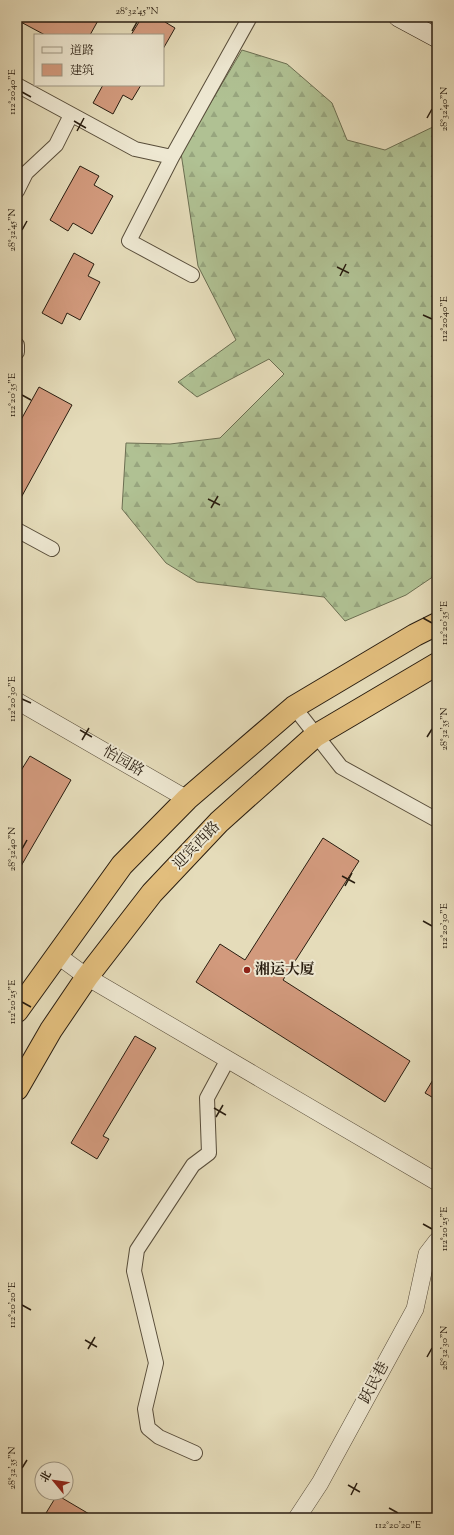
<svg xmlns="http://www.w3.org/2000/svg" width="454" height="1535" viewBox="0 0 454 1535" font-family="'Sorts Mill Goudy','Noto Serif SC',serif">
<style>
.forest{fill:url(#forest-firs);stroke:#6c6f52}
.building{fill:#d29a7d;stroke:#291d10}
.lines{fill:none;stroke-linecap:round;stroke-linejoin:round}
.minor-casing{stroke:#584d3a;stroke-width:16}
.tertiary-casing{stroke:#584d3a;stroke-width:18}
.secondary-casing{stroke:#291d10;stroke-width:20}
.trunk-casing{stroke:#291d10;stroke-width:24}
.minor{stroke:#eee8d2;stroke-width:14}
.tertiary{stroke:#eee8d2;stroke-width:17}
.secondary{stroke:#eee8d2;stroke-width:19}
.trunk{stroke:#e2be7d;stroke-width:22}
.ticks{fill:none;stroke:#291d10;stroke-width:1.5}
.poi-dot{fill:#8f2418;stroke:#eee8d2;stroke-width:1.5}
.labels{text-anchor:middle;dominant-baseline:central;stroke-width:4;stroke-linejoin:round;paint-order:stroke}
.street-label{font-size:15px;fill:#291d10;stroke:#eee8d2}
.poi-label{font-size:15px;font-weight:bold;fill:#291d10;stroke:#eee8d2;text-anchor:start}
.neatline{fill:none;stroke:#291d10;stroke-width:1.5}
.ticks-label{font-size:10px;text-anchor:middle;fill:#291d10}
</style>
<defs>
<pattern id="forest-firs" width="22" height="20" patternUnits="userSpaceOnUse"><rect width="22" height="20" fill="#b0c193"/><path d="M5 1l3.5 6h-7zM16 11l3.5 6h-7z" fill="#97a57e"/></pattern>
</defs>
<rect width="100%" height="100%" fill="#e5dcba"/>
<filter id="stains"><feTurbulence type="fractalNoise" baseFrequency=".005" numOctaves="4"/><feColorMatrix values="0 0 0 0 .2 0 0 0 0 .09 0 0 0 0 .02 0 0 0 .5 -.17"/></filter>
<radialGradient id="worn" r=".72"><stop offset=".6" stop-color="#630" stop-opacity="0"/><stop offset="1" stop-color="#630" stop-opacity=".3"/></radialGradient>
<!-- forest -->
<path class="forest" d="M242,50L287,64L332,103L347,140L385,150L437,125V574L406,595L345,621L324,597L197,582L166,563L122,509L126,443L170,444L220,438L284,374L269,359L197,397L178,382L236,340L198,266L181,153Z"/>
<!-- building -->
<path class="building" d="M17,17H100L90,35H45L17,20Z
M142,17H168L165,22L175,28L163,49V35H131Z
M103,85H141L132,100L123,95L113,114L93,103Z
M80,166L99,176L94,185L113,196L92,234L73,223L68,231L50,220Z
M74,253L94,264L88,276L100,282L80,320L67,313L62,324L42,313Z
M39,387L72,405L17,505V427Z
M30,756L71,780L17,873V777Z
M323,838L359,861L283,980L410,1061L385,1102L196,982L220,944L245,960Z
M135,1036L156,1048L103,1136L109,1139L97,1159L71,1143Z
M437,1073V1100L425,1093Z
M57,1495L96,1518H43Z"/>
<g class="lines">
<defs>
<path id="minor" d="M17,85L135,149L172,157L250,17
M172,157L129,241L192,275
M17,191L26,173L56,145L71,115
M17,345V352
M17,530L52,549
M294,707L341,767L437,820
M195,1453L159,1437L148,1428L145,1409L156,1363L134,1271L137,1250L193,1165L209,1153L207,1098L228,1059"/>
<path id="tertiary" d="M17,701L187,799
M57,955L87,977L437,1182
M297,1518L320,1483L415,1309L427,1254L437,1241"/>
<path id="secondary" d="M398,17L437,38"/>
<path id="trunk" d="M17,1011L122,865L187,799L294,707L415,635L437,624
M17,1089L51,1030L87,977L152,893L219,822L315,736L437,664"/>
</defs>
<!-- minor casing -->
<use href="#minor" class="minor-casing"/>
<!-- tertiary casing -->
<use href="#tertiary" class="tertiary-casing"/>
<!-- secondary casing -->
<use href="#secondary" class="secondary-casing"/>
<!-- trunk casing -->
<use href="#trunk" class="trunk-casing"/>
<!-- minor -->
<use href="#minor" class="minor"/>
<!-- tertiary -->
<use href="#tertiary" class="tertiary"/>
<!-- secondary -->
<use href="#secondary" class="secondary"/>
<!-- trunk -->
<use href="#trunk" class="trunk"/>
</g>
<!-- ticks -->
<path class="ticks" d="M132,31L137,22M22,92L31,97M427,118L432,109M74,121L86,128M77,131L84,118M22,230L27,221M337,267L349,273M340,276L346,264M423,315L432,319M22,395L31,400M208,499L220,505M211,508L218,496M423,618L432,623M22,699L31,703M80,730L92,737M427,737L432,729M82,740L89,728M22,849L27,840M342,876L355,883M345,886L352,873M423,921L432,926M22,1002L31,1007M214,1108L226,1115M216,1117L223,1105M423,1224L432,1229M22,1305L31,1310M85,1340L97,1347M88,1349L95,1337M427,1357L432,1348M22,1468L27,1460M348,1485L360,1492M351,1495L357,1483M389,1508L398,1513"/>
<!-- markers -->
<circle class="poi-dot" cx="247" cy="970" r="4"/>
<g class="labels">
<!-- street labels -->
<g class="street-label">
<text transform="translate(123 762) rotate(30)">怡园路</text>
<text transform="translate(197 846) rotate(-46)">迎宾西路</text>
<text transform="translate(375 1383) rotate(-62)">跃民巷</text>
</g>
<!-- poi labels -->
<g class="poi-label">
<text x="255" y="970">湘运大厦</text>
</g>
</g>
<!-- margin -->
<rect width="454" height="1535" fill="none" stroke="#e5dcba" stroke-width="44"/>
<!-- legend -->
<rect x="34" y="34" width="130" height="52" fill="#eee8d2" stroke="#9f9784"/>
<rect x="42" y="47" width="20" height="6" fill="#eee8d2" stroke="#9f9784"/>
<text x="70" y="54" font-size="12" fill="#291d10">道路</text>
<rect x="42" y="64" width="20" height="12" fill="#d29a7d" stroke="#9f9784"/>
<text x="70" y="74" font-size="12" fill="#291d10">建筑</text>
<!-- north arrow -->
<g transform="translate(54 1481) rotate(299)"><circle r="19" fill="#eee8d2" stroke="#9f9784"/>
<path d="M0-3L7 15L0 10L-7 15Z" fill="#8f2418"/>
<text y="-6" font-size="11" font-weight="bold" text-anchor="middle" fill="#291d10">北</text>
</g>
<rect x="22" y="22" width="410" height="1491" class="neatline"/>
<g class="ticks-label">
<text x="137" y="14">28°32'45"N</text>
<text transform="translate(11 92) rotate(-90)" y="4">112°20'40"E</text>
<text transform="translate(443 109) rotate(-90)" y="4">28°32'40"N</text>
<text transform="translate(11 230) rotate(-90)" y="4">28°32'45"N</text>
<text transform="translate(443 319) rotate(-90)" y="4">112°20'40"E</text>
<text transform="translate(11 395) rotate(-90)" y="4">112°20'35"E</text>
<text transform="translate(443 623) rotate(-90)" y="4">112°20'35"E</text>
<text transform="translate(11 699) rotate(-90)" y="4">112°20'30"E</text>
<text transform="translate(443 729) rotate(-90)" y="4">28°32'35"N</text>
<text transform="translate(11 849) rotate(-90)" y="4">28°32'40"N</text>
<text transform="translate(443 926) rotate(-90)" y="4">112°20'30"E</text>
<text transform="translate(11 1002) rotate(-90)" y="4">112°20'25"E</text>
<text transform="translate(443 1229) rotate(-90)" y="4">112°20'25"E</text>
<text transform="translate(11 1305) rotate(-90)" y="4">112°20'20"E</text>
<text transform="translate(443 1348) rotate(-90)" y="4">28°32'30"N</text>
<text transform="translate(11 1468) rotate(-90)" y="4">28°32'35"N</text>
<text x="398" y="1528">112°20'20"E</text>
</g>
<rect width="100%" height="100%" filter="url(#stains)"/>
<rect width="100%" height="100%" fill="url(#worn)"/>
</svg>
